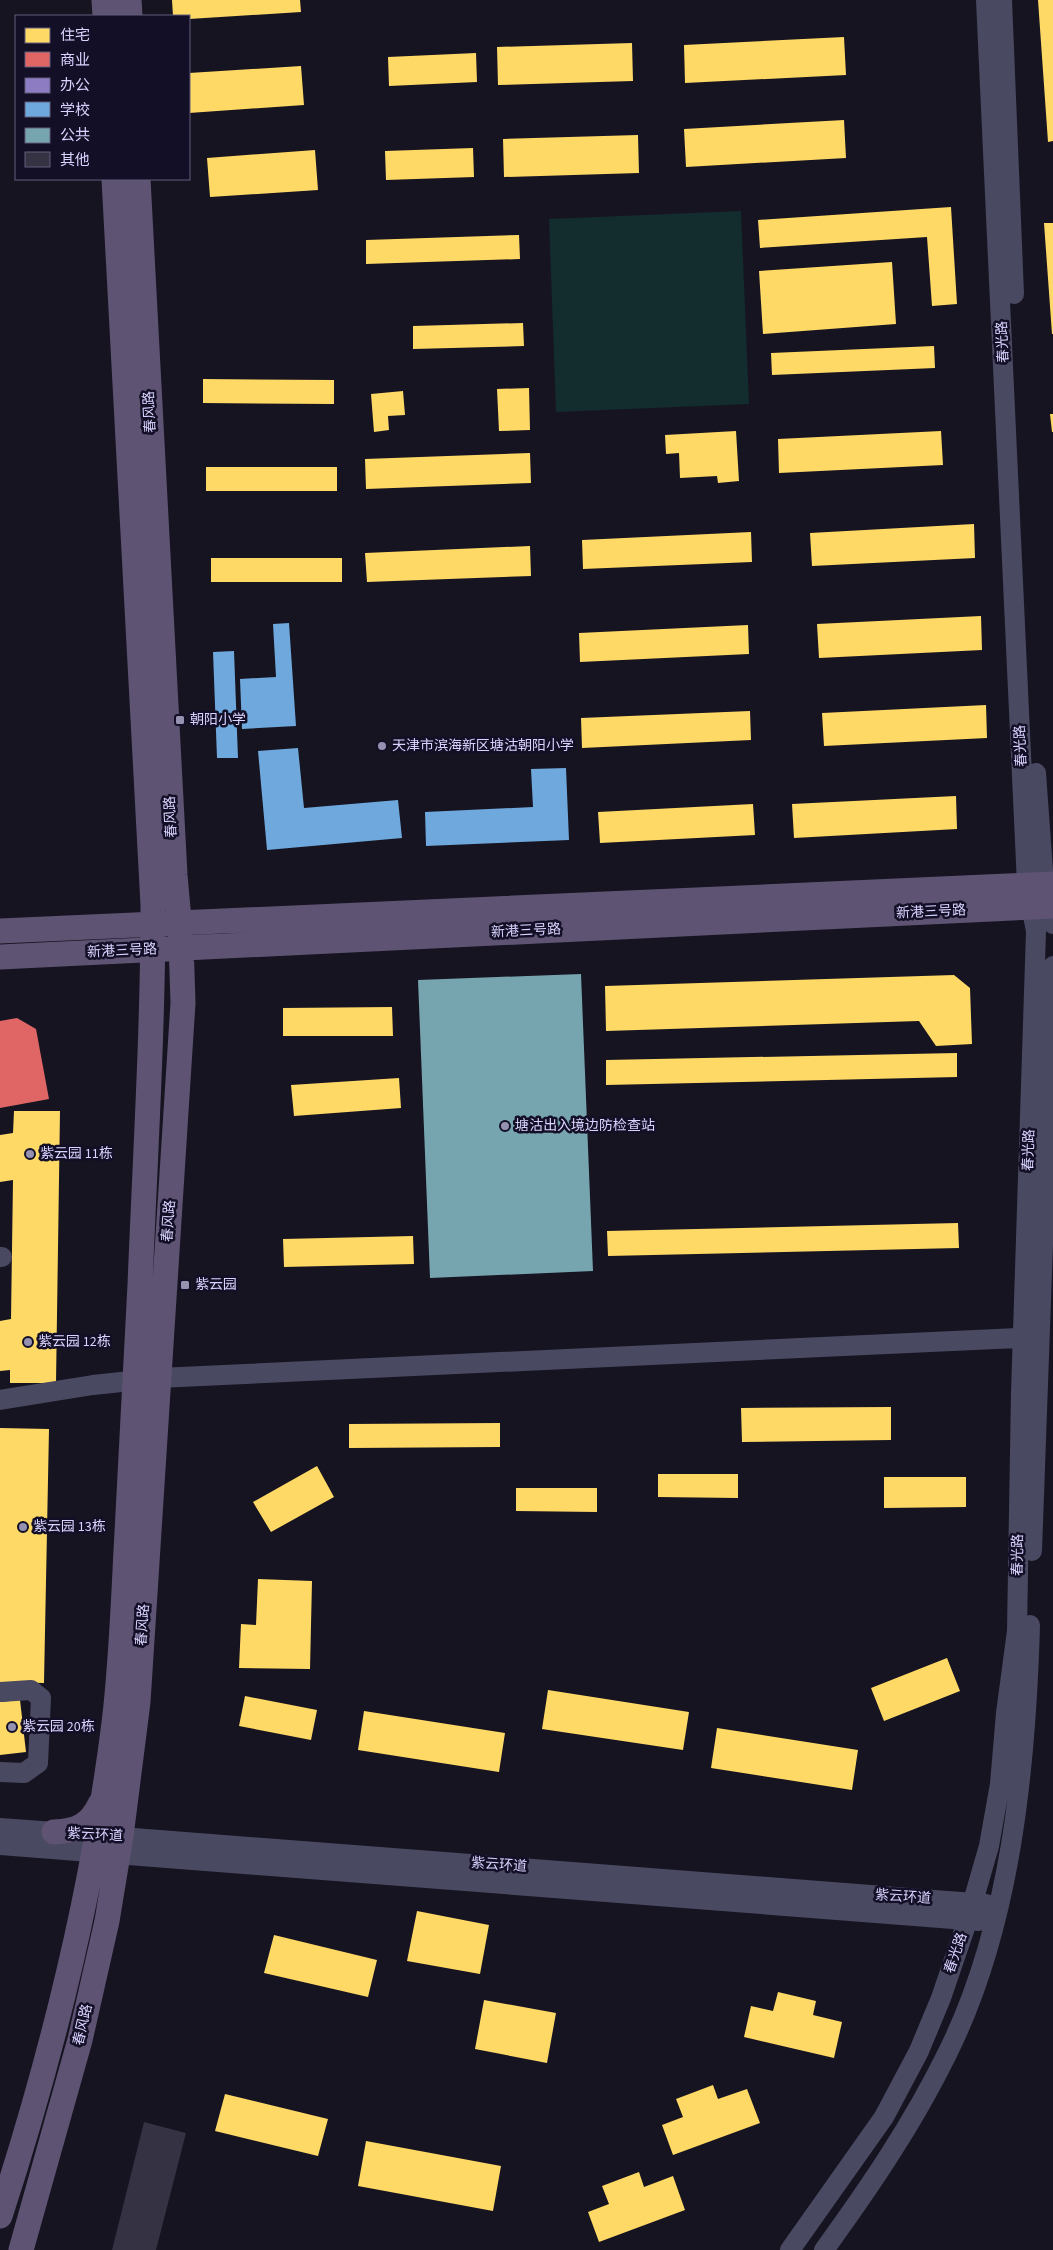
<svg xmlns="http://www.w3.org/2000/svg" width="1053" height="2250" viewBox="0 0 1053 2250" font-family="'Source Sans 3','Noto Sans SC',sans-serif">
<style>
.green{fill:#132c2d}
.homes{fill:#ffd966}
.shops{fill:#e06666}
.offices{fill:#8e7cc3}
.schools{fill:#6fa8dc}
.public{fill:#76a5af}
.building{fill:#343243}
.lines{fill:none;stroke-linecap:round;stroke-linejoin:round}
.minor{stroke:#4a4962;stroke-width:20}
.major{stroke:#5e5373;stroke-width:25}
.poi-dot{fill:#9591b1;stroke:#130f26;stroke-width:2}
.labels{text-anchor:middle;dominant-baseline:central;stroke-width:5;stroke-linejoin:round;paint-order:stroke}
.street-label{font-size:14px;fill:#d9d4ff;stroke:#130f26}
.poi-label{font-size:14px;fill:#d9d4ff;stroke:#130f26;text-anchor:start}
</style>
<rect width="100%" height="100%" fill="#161421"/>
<!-- green -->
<path class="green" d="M741,211L749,404L556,412L549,219Z"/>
<!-- homes -->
<path class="homes" d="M172,0H300L301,12L189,19V16H173Z
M1038,0H1053V141L1048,142Z
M844,37L846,75L685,83L684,45Z
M632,43L633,81L498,85L497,47Z
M476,53L477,82L389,86L388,57Z
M301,66L304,105L189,113V73Z
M844,120L846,158L686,167L684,129Z
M638,135L639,173L504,177L503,139Z
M473,148L474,177L386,180L385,151Z
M315,150L318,190L210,197L207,158Z
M951,207L957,304L932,306L927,237L760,248L758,220Z
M1044,223H1053V334H1052Z
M519,235L520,259L366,264V240Z
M892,262L896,324L763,334L759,271Z
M523,323L524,346L413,349V326Z
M934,346L935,368L772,375L771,353Z
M203,379L334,380V404L203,403Z
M529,388L530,430L499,431L497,389Z
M403,391L405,415L388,416L389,430L374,432L371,394Z
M1050,414H1053V432H1052Z
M736,431L739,481L718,483L717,476L680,478L679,453L666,454L665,435Z
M941,431L943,465L779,473L778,439Z
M530,453L531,483L366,489L365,459Z
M206,467H337V491H206Z
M974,524L975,558L812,566L810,533Z
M751,532L752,562L583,569L582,540Z
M530,546L531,576L367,582L365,553Z
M211,558H342V582H211Z
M981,616L982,650L819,658L817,624Z
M748,625L749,654L580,662L579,633Z
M986,705L987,738L824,746L822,713Z
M750,711L751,740L582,748L581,718Z
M956,796L957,829L794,838L792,804Z
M753,804L755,835L600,843L598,812Z
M954,975L970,988L972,1044L936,1046L919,1021L606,1031L605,986Z
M392,1007L393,1036H283V1008Z
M957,1053V1077L606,1085V1060Z
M399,1078L401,1108L294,1116L291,1085Z
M14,1111H60L56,1383H10V1370L0,1371V1321L11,1319L13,1180L0,1182V1135L13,1133Z
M958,1223L959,1248L608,1256L607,1231Z
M413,1236L414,1264L284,1267L283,1239Z
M891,1407V1440L742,1442L741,1408Z
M500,1423V1447L349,1448V1424Z
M0,1428L49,1429L44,1683L0,1682Z
M317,1466L334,1497L271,1532L253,1502Z
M658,1474H738V1498L658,1497Z
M884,1477H966V1507L884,1508Z
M516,1488H597V1512L516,1511Z
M258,1579L312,1581L310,1669L239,1668L241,1624L256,1625Z
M947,1658L960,1691L884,1721L871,1688Z
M548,1690L689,1712L683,1750L542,1729Z
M245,1696L317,1710L311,1740L239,1726Z
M20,1700L26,1752L0,1755V1702Z
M364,1711L505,1733L499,1772L358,1750Z
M717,1728L858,1750L852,1790L711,1768Z
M417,1911L489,1925L480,1974L407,1961Z
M274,1935L377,1960L368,1997L264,1973Z
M778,1992L816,2001L813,2015L842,2022L834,2058L744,2037L751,2006L773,2011Z
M484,2000L556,2013L547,2063L475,2049Z
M713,2085L718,2099L747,2089L760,2123L673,2155L662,2125L683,2117L676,2099Z
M225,2094L328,2119L318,2156L215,2131Z
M366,2141L501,2166L493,2211L358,2186Z
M639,2172L644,2187L673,2176L685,2210L599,2242L588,2212L609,2204L602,2186Z"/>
<!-- shops -->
<path class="shops" d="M17,1018L36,1029L49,1099L0,1108V1021Z"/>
<!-- offices -->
<path class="offices" d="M565,1069L568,1121L436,1129L433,1077Z
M574,1211L575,1266L443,1268L442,1212Z"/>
<!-- schools -->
<path class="schools" d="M289,623L296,726L242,729L240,679L276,677L273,624Z
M234,651L238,758H217L213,652Z
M298,748L304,808L398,800L402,838L267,850L258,751Z
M566,768L569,840L426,846L425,812L533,807L531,769Z"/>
<!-- public -->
<path class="public" d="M581,974L593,1271L430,1278L418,980Z"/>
<!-- building -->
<path class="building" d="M144,2122L186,2133L156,2250H112Z"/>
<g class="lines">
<!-- minor -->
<path class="minor" d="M1002,0L1014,294
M1036,773L1044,884L1051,906L1053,924
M0,1257H2
M0,1400L93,1385L159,1378L1037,1337
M1032,1551L1053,966
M0,1692L31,1690L41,1698L38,1763L24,1773L0,1772
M0,1828L69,1833
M108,1836L986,1904
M0,1845L979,1921
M790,2250L884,2117L919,2051L941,1998L968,1919L989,1846L1000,1784L1006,1713L1017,1631L1021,1393L1036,931L1027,884L986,0
M824,2250C869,2188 912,2125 946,2056C1011,1927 1026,1767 1030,1625"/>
<!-- major -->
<path class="major" d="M104,0L105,16
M129,0L130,16
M0,931L1053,884
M0,957L1053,906
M54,1832C77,1831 90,1825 100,1804
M0,2216C52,2056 93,1891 114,1723C121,1666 123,1608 126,1551C131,1462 136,1373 140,1285C145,1158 153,1032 153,905L114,179
M21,2250L80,2040L107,1921L121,1836L138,1702L183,1003L181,942L175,875L138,179"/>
</g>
<!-- markers -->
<g class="poi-dot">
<rect x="175" y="715" width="10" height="10" rx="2.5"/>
<circle cx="382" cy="746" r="5"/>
<circle cx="505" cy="1126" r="5"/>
<circle cx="30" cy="1154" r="5"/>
<rect x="180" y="1280" width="10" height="10" rx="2.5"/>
<circle cx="28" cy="1342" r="5"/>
<circle cx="23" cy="1527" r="5"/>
<circle cx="12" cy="1727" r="5"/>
</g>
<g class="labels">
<!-- street labels -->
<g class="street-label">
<text transform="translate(1003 342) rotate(-93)">春光路</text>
<text transform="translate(150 412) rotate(-93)">春风路</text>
<text transform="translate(1021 746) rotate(-93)">春光路</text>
<text transform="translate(171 817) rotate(-93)">春风路</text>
<text transform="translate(931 912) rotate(-3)">新港三号路</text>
<text transform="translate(526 931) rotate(-3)">新港三号路</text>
<text transform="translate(122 951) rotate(-3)">新港三号路</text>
<text transform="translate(1029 1150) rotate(-88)">春光路</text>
<text transform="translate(169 1221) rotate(-86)">春风路</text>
<text transform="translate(1018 1555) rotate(-89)">春光路</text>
<text transform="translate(143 1625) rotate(-86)">春风路</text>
<text transform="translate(95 1835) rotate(3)">紫云环道</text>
<text transform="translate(499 1865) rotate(4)">紫云环道</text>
<text transform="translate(903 1897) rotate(4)">紫云环道</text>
<text transform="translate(956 1953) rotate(-71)">春光路</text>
<text transform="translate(83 2025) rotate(-77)">春风路</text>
</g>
<!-- poi labels -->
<g class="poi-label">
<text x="190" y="720">朝阳小学</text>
<text x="392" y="746">天津市滨海新区塘沽朝阳小学</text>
<text x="515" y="1126">塘沽出入境边防检查站</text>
<text x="40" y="1154">紫云园 11栋</text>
<text x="195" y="1285">紫云园</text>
<text x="38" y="1342">紫云园 12栋</text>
<text x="33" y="1527">紫云园 13栋</text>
<text x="22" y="1727">紫云园 20栋</text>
</g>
</g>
<!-- legend -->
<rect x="15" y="15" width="175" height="165" fill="#130f26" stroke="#625e7d"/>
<rect x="25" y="28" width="25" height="15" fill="#ffd966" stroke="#625e7d"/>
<text x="60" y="40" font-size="15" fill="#d9d4ff">住宅</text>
<rect x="25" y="52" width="25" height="15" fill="#e06666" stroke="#625e7d"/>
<text x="60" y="65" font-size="15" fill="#d9d4ff">商业</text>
<rect x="25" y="78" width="25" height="15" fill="#8e7cc3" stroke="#625e7d"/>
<text x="60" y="90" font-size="15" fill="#d9d4ff">办公</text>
<rect x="25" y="102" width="25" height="15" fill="#6fa8dc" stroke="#625e7d"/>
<text x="60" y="115" font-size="15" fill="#d9d4ff">学校</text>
<rect x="25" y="128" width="25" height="15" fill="#76a5af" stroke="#625e7d"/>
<text x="60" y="140" font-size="15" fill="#d9d4ff">公共</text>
<rect x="25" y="152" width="25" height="15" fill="#343243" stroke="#625e7d"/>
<text x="60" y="165" font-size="15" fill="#d9d4ff">其他</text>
</svg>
